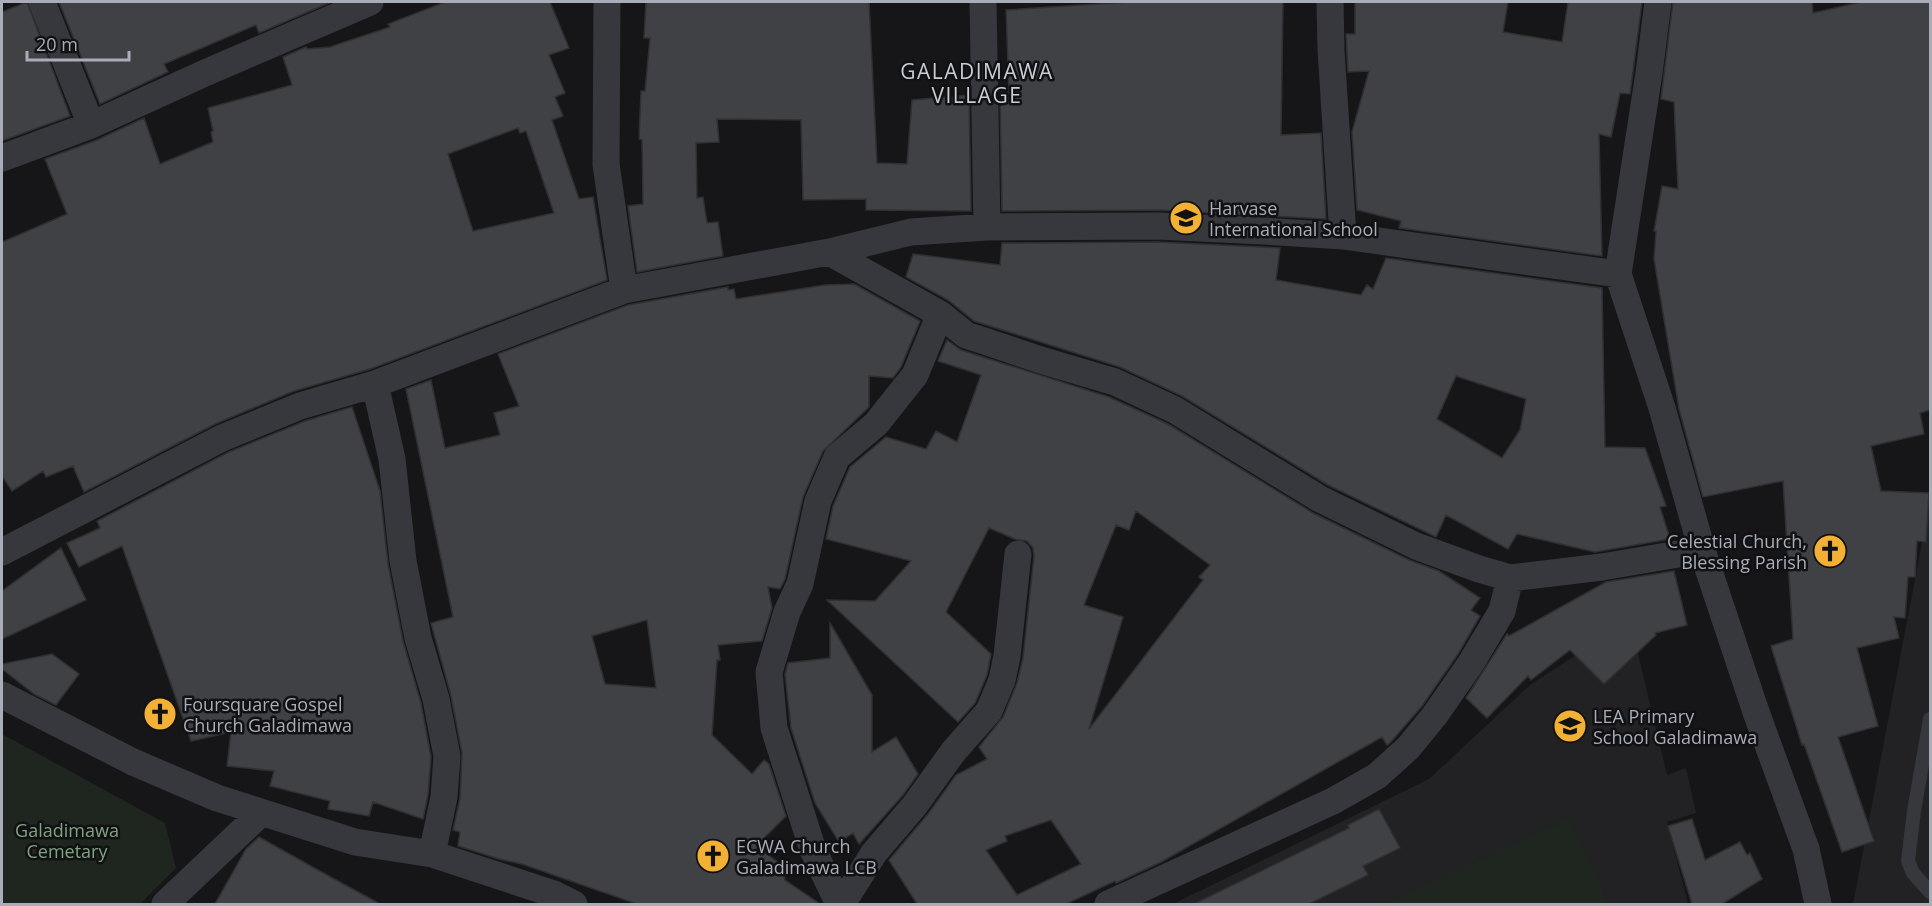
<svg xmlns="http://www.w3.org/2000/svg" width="1932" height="906" viewBox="0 0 1932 906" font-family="'Open Sans',sans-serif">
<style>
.built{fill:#222225}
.green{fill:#1e261f}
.building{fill:#404145;stroke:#303034;stroke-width:1.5;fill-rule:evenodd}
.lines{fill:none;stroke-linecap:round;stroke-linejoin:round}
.lane{stroke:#37383d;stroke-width:14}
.street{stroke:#37383d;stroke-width:27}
.labels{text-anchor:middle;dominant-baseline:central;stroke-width:5;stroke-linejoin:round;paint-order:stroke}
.poi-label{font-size:18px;fill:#a8adb8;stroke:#111113;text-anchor:start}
.park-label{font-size:18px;fill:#7fa381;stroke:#111113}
.quarter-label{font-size:21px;letter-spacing:1.5px;fill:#c9ccd4;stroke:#111113}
</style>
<rect width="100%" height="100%" fill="#161618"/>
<!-- built -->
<path class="built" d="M1930,501V904H1853Z
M1630,620L1667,775L1686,768L1696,813L1667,822L1688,904H1173L1429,779L1530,685Z"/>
<!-- green -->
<path class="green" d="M2,734L165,823L176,868L140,904H2Z
M1569,818L1609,904H1386Z"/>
<!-- building -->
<path class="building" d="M27,2L70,116L2,141V12Z
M59,2H331L259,33L256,25L164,64L168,72L100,104Z
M445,2H550L569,48L549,55L565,93L555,97L563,116L552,120L579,199L593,197L607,280L370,369L294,391L215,424L84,492L73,466L46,477L43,471L12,491L2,476V242L67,214L45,159L97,140L144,118L160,164L213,142L211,132L213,131L208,108L292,85L283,57L306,47L307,49L330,47L390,27L388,24ZM518,128L520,133L526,131L554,213L473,231L448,154Z
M646,2H869L877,163L907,164L912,100L969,95L971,211L866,210V199L803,200L801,120L717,119L719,142L696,143L697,198L703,197L707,223L718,222L723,256L637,272L628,206L643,204L642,140L639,139L641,91H645L650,38H644Z
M1129,2H1283L1281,135L1321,133L1326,219L1159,210L1002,211L1000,92H1009L1006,10Z
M1355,2H1508L1503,32L1562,42L1568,2H1642L1630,94L1620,93L1611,137L1599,134L1602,256L1399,228L1401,221L1357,210L1352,132L1369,71L1348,72L1346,34H1355Z
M1673,2H1812L1813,13L1861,2H1930V410L1920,413L1924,434L1871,446L1881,491L1929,493L1926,542L1917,541L1915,577H1908L1905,618L1894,617L1899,638L1857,648L1878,726L1838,737L1874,841L1842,852L1804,744L1802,745L1771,646L1793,639L1783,481L1703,497L1679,409L1654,259L1656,231H1654L1662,186L1678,189L1674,102L1661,99Z
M1158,242L1280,248L1276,280L1361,295L1367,285L1373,289L1386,258L1602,288L1605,447L1645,448L1666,506L1660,507L1670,539L1595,552L1517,534L1508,549L1446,515L1436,537L1328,485L1182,396L1120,367L974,321L948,300L906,277L913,254L1000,265L1002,243ZM1456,376L1526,399L1520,430L1502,458L1437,419Z
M854,284L920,321L901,367L893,378L869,376V407L823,451L803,497L785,579L780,589L768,587L772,608L762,641L718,645L720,660H717L712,735L752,774L764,760L769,764L786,816L756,846L783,866L785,880L820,904H637L522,864L499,859L458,846L460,832L453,830L460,798L462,753L451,696L431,623L453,617L406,389L431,380L445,448L500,435L494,413L519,406L498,354L628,305L728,287V290L734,289L736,299L825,285ZM647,620L656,688L605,684L592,636Z
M947,340L961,350L1109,397L1168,424L1313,513L1409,560L1439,571L1480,598L1471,610L1480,616L1458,654L1422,706L1389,744L1387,745L1382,737L1161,862L1116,883L1115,881L1066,904H917L889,860L928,814L956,775L987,759L979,747L1003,717L1017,683L1023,658L1034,556L1033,548L1027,541L1015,539L989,528L946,612L991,654L987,675L975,703L958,722L827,600L875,601L911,561L826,539L833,506L850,467L886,437L926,449L936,431L957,442L981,375L938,361ZM1136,511L1210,565L1199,577L1203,580L1089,729L1123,617L1084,605L1116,525L1129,530ZM1051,820L1081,864L1017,895L986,850L1007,841L1005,836Z
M352,407L380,491L388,564L403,641L421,703L431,757L428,795L423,819L373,802L369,816L328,809L330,801L270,786L274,771L227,766L231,732L191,741L122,546L79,567L67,543L100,528L97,521L229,452L305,421Z
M61,548L86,600L2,639V591Z
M1674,571L1687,625L1655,633L1656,635L1604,684L1570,650L1531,680L1528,676L1487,718L1466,698L1507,634L1509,636L1606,582Z
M830,623L872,695V752L896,737L918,774L903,795L859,844L853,833L839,842L815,803L791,728L785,674L788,663L830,658Z
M52,654L79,674L56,705L34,694L2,669V664Z
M1379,809L1400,848L1363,866L1368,875L1309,904H1194L1349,828L1348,825Z
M1692,819L1705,860L1740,842L1747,855L1750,853L1762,879L1722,904H1692L1668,826Z
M259,837L316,869L380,904H215L246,849Z"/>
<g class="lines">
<!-- lane -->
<path class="lane" d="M1930,719L1914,811L1908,861L1913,873L1930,892"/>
<!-- street -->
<path class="street" d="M42,2L91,125
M607,2L606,164L624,290
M983,2L987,227
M1330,2L1331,50L1343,236
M1658,2L1649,73L1618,274L1662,408L1702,550L1756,712L1806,849L1818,904
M2,158L91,125L205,73L370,2
M829,252L940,314L966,335L1044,361L1115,382L1175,410L1320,499L1416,546L1479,569L1510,578L1602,567L1702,550
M375,384L392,459L403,561L418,638L436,699L447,756L444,797L432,854
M2,552L222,438L300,406L375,384L624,290L829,252L911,232L987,227L1158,226L1263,231L1343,236L1618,274
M2,695L133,762L217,798L355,842L432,854L554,894L574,904
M165,904L261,813
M839,904L813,850L774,728L769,672L787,612L800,584L818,501L837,457L876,424L915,375L940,314
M842,904L874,853L915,805L953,752L989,711L1002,680L1007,656L1018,554
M1108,904L1333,801L1377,776L1408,748L1435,715L1471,663L1502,611L1510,578"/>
</g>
<!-- icons -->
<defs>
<symbol id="school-disc" viewBox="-11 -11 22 22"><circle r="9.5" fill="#f2b134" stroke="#111113"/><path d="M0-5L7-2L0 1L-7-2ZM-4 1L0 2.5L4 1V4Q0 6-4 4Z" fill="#111"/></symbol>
<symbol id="church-disc" viewBox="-11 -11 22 22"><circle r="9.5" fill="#f2b134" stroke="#111113"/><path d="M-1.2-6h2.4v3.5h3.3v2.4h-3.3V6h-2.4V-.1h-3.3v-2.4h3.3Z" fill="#111"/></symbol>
</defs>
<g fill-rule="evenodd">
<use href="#school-disc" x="1167" y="199" width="38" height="38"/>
<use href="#church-disc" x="1811" y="532" width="38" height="38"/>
<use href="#church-disc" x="141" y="695" width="38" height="38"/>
<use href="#school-disc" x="1551" y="707" width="38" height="38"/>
<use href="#church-disc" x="694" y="837" width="38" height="38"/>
</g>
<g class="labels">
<!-- poi labels -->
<g class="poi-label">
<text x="1209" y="208">Harvase<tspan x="1209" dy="21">International School</tspan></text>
<text x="1807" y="541" text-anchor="end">Celestial Church,<tspan x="1807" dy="21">Blessing Parish</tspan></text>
<text x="183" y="704">Foursquare Gospel<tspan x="183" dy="21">Church Galadimawa</tspan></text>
<text x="1593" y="716">LEA Primary<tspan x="1593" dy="21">School Galadimawa</tspan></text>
<text x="736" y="846">ECWA Church<tspan x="736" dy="21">Galadimawa LCB</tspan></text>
</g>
<!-- park labels -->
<g class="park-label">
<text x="67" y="830">Galadimawa<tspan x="67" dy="21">Cemetary</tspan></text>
</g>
<!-- quarter labels -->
<g class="quarter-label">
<text x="977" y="71">GALADIMAWA<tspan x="977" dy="24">VILLAGE</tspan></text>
</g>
</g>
<!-- border -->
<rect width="1932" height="906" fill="none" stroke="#a8adb8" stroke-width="6"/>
<!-- scale -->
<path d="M27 51v9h102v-9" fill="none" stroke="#a8adb8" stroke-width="3"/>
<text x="36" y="51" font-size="18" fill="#a8adb8" stroke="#111113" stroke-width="4.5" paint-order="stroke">20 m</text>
</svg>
